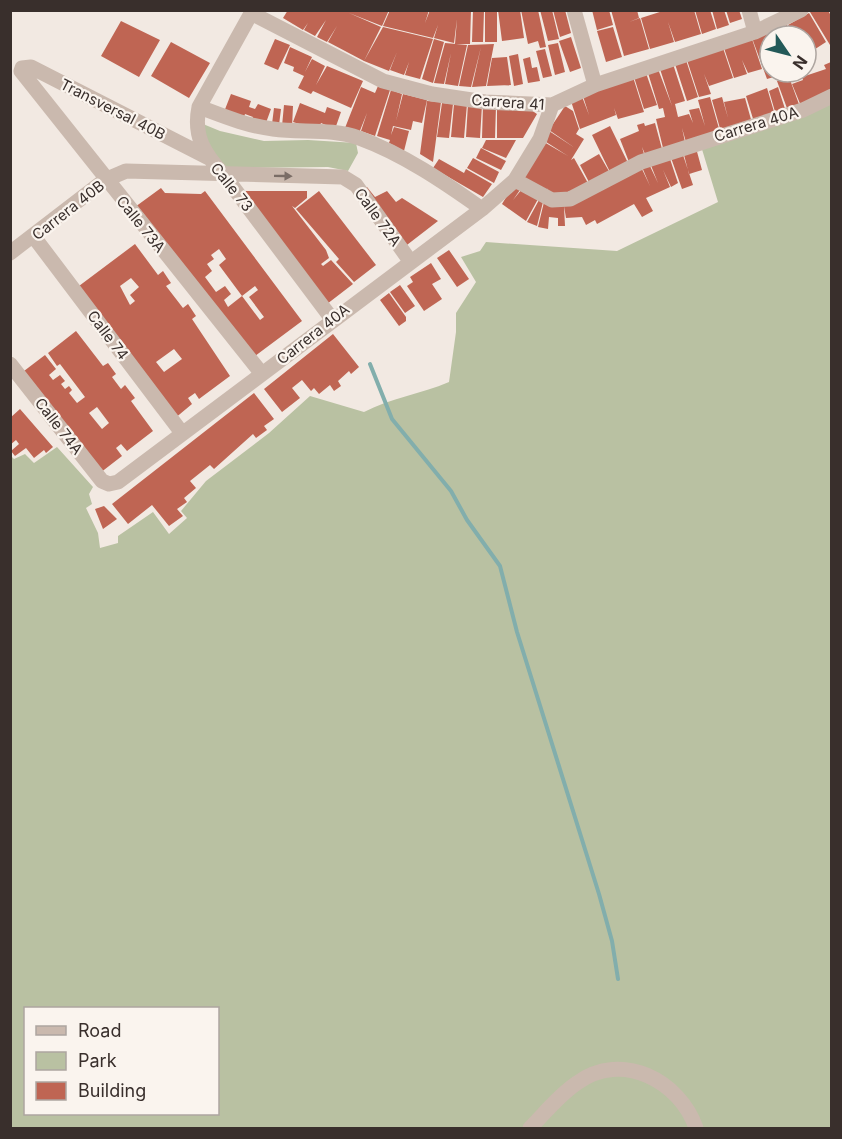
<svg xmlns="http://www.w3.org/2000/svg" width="842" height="1139" viewBox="0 0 842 1139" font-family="Inter,sans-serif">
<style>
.green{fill:#b9c1a2;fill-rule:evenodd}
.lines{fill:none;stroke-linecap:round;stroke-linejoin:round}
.stream{stroke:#82aeac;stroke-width:4}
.building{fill:#bf6553;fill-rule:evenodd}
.minor{stroke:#cab9ae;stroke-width:15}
.oneway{fill:#7a6d66}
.labels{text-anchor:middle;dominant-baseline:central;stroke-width:4.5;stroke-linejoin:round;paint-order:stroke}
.street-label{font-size:15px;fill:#392f2c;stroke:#faf4ee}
</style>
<rect width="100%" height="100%" fill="#f2e9e2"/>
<!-- green -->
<path class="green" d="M831,102V1128H11L10,455L14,459L25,454L34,463L57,447L93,487L89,494L92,504L86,508L98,533L100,548L118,543V536L153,512L169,534L187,518L181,511L206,481L269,433L310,396L364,412C391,398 421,394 449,382L456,332V313L476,282L461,257L480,251L486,242L617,251L718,202L701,146ZM26,1008H218V1114H26Z
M203,124L220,131L264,141L308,140L356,143L358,153L348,171L328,167L225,168L209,153Z"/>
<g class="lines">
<!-- stream -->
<path class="stream" d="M370,364L392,419L451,491L467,520L500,566L517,632L599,894L612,941L618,979"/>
</g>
<!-- building -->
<path class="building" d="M288,10H389L382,26L349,13L381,27L364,61L328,42L337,26L327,42L317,37L326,20L315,36L304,30L308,23L303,30L283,18Z
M390,10H429L425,23L430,10H471L470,44H455L457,19L454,43L434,38L438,25L433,38L383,26Z
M473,10H484L483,42H472Z
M498,10H520L524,38L502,41Z
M521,10H538L546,47L540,48L538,41L528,44Z
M540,10H552L559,39L548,41Z
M553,10H565L571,33L560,37Z
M592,10H609L613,25L597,30Z
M611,10H637L639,18L629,22L640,18L649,49L624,56Z
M666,10H694L701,34L675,42L668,22L674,42L650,49L641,18Z
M695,10H710L716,29L702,34Z
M712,10H724L729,25L717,29Z
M726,10H739L742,19L730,23Z
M813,10H828L831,16L830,45L810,12Z
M485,11H497V42H485Z
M809,13L826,42L806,55V36H793L788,25Z
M121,21L160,40L139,77L101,56Z
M787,25L791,36H770V72H776L777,76L767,79L752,38Z
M383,27L433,39L420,79L405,75L409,62L404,75L390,70L397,52L389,71L364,61Z
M613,27L622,57L606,62L597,31Z
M571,37L581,68L570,72L559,41Z
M275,39L290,45L278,70L264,64Z
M434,39L444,42L433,83L422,79Z
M752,39L762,69L748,73L742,60L747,74L734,78L724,48Z
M171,42L210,63L189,98L151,76Z
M445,43L467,45L458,86L445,84L451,53L444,84L434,83Z
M558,43L565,72L555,75L548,45Z
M494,44L486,86L472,87L481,47L471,87L459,86L468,45Z
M290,47L312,57L305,72L312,59L325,66L316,85L327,66L363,81L351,108L313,91L311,94L298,88L304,76L293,71L294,67L284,63Z
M723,48L733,78L709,86L704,74L711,94L699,97L687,60Z
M545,49L552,76L543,78L536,51Z
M518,54L523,84L514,86L509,56Z
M507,57L511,85L487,86L492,58Z
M530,57L532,68L537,67L540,81L528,83L523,59Z
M686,60L698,97L687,101L675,64Z
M831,62V91L801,106L792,84L803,80L802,77L826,69L824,65Z
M673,64L685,101L675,104L678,117L689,114L693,123L689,110L699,108L705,126L698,100L710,97L720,132L686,142L682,128L685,142L663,148L656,119L665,117L663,108L659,109L648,73L658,69L672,106L660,69Z
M646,73L657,105L644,109L634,77Z
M633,77L644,112L618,119L614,108L616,115L580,129L570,98L581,94L589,115L582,93Z
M789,77L800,107L788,111L777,81Z
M378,86L390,90L375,136L361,131L367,113L359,133L345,128L361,87L375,93Z
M778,87L786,112L776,115L769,91Z
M767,88L775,115L754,122L746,96Z
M391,90L402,94L396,121L403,94L427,100L422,123L413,121L411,130L393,126L391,135L394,127L409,131L404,151L389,143L390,140L377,136Z
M231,94L251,101L249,107L255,109L258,104L271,109L263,131L249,126L253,117L245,114L242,124L222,117Z
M722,97L728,118L724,102L745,98L752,123L721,132L712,100Z
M427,101L441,102L433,162L420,154Z
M300,103L325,113L327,107L341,112L335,129L321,123L318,130L293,122Z
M442,103L453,104L449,138L437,137Z
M454,104H467L464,138L451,137Z
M468,104L482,105L480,138L466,137Z
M522,104L537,114L523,138H497V108Z
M284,105L293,106L292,127L282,126Z
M483,105L496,106L495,138H482Z
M565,106L573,111L579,129L576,134L584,139L571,160L574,158L589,185L552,197L545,194L548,188L544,194L520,177L544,142L568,156L543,140L549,131L575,148L549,130Z
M274,108L281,109L279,125L272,124Z
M644,123L645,126L655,123L662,149L645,154L642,147L644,154L629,162L620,139L639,131L637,125Z
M610,126L628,163L610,172L592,135Z
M486,140H516L506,158L482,148Z
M481,148L506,161L501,170L476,158Z
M696,148L702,170L689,174L683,151Z
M682,152L693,185L682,189L670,155Z
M599,154L610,173L590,184L580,165Z
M669,156L678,183L671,187L663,170L670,187L646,198L653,211L642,217L634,204L597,224L595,220L586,225L582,217L566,218L564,206L565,226H558V218L549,217L548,229L538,227L544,202L641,167L650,186L642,167L649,164L658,183L650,163Z
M473,158L499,172L494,183L467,168Z
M439,159L464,173L466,169L492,184L483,197L433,168Z
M515,183L522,187L513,200L522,189L538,199L526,221L502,204Z
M367,187L375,197L387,191L396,202L402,198L438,221L403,248L361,191Z
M161,188L165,193L201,194L205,191L302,321L251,359L135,207ZM219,249L226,259L219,265L242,296L255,286L258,290L249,297L264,317L260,320L242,296L228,307L224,300L231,294L225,286L216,292L205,277L212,271L207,264L214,259L211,255Z
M246,191H307V198L295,208L292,206L326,250L329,258L321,264L323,266L331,260L353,284L327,304L242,195Z
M319,191L376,265L354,282L336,262L339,259L333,252L296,209Z
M539,200L543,202L537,226L527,222Z
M135,244L158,275L163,271L171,283L166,286L183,308L188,304L196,316L192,319L230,376L199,399L195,393L188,398L192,404L174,419L79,286ZM131,278L139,287L130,295L135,301L130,305L120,286ZM174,349L182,359L164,372L156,362Z
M449,250L469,279L457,287L437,258Z
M431,263L441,279L432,284L442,299L424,311L407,286L413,282L410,277Z
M400,285L415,306L405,313L390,292Z
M389,293L406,317V321L399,326L380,300Z
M76,331L103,366L108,363L116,374L112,377L121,389L125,385L135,398L131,401L153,431L127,451L121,444L116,448L122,456L100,473L24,371L45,355L56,369L49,375L53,380L60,375L65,381L61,384L65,389L69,386L72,390L69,393L77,403L85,397L60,364L57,366L48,353ZM97,407L109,423L102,429L89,413Z
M333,334L359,367L351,374L349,371L338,381L341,386L334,391L330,385L319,394L314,388L311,391L302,380L292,388L300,398L282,412L264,389Z
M254,393L274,419L264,426L267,430L256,438L253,434L214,469L210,465L190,481L196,488L184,498L187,502L177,509L183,516L169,526L152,505L128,524L112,504Z
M20,409L53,447L46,453L44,450L34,458L26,448L15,456L11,451L19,444L16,440L10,445V418Z
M104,506L117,519L103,529L95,509Z"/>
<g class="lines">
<!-- minor -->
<path class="minor" d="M253,10L199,107C193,136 204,154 224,175L332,319
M574,10L595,85
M749,10L755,32
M251,13L383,81L432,94L485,102L552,105L595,85L755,32L801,10
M199,107C223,116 247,126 273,129C302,133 331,128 359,138C403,154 444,182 482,209
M207,157L31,67L22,68L21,71L262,374
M515,180L552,200L570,199L641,162L803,110L832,96
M34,237L182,433
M10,253L105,180L126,171L343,177L356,185L410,261
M10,364L102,481L109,484L118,482L482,209L515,180L540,139L552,105
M530,1128C545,1113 559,1095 577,1083C622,1050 680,1081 696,1128"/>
</g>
<!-- one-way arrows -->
<defs><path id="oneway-solid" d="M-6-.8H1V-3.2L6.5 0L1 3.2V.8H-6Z" transform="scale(1.5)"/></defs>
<use class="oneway" href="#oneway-solid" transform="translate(283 176) rotate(1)"/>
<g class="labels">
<!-- street labels -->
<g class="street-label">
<text transform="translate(508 102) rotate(4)">Carrera 41</text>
<text transform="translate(113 109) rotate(27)">Transversal 40B</text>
<text transform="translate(756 124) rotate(-17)">Carrera 40A</text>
<text transform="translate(232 187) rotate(51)">Calle 73</text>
<text transform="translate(68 210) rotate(-38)">Carrera 40B</text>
<text transform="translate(378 217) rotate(54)">Calle 72A</text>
<text transform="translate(141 224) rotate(51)">Calle 73A</text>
<text transform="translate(313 334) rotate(-38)">Carrera 40A</text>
<text transform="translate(108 335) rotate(53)">Calle 74</text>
<text transform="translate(59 426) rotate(52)">Calle 74A</text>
</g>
</g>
<!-- border -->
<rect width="842" height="1139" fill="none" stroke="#392f2c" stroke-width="24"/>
<!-- legend -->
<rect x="24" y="1007" width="195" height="108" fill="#faf4ee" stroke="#ada5a0" stroke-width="1.5"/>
<rect x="36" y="1026" width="30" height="9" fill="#cab9ae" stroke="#ada5a0" stroke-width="1.5"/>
<text x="78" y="1037" font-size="18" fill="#392f2c">Road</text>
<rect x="36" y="1052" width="30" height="18" fill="#b9c1a2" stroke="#ada5a0" stroke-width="1.5"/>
<text x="78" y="1067" font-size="18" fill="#392f2c">Park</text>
<rect x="36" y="1082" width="30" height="18" fill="#bf6553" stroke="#ada5a0" stroke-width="1.5"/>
<text x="78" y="1097" font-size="18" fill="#392f2c">Building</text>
<!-- north arrow -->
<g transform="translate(788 54) rotate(125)"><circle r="28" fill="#faf4ee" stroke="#ada5a0" stroke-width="1.5"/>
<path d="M0-4.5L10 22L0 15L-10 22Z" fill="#235958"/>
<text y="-9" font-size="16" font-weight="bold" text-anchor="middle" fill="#392f2c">N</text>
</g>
</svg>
